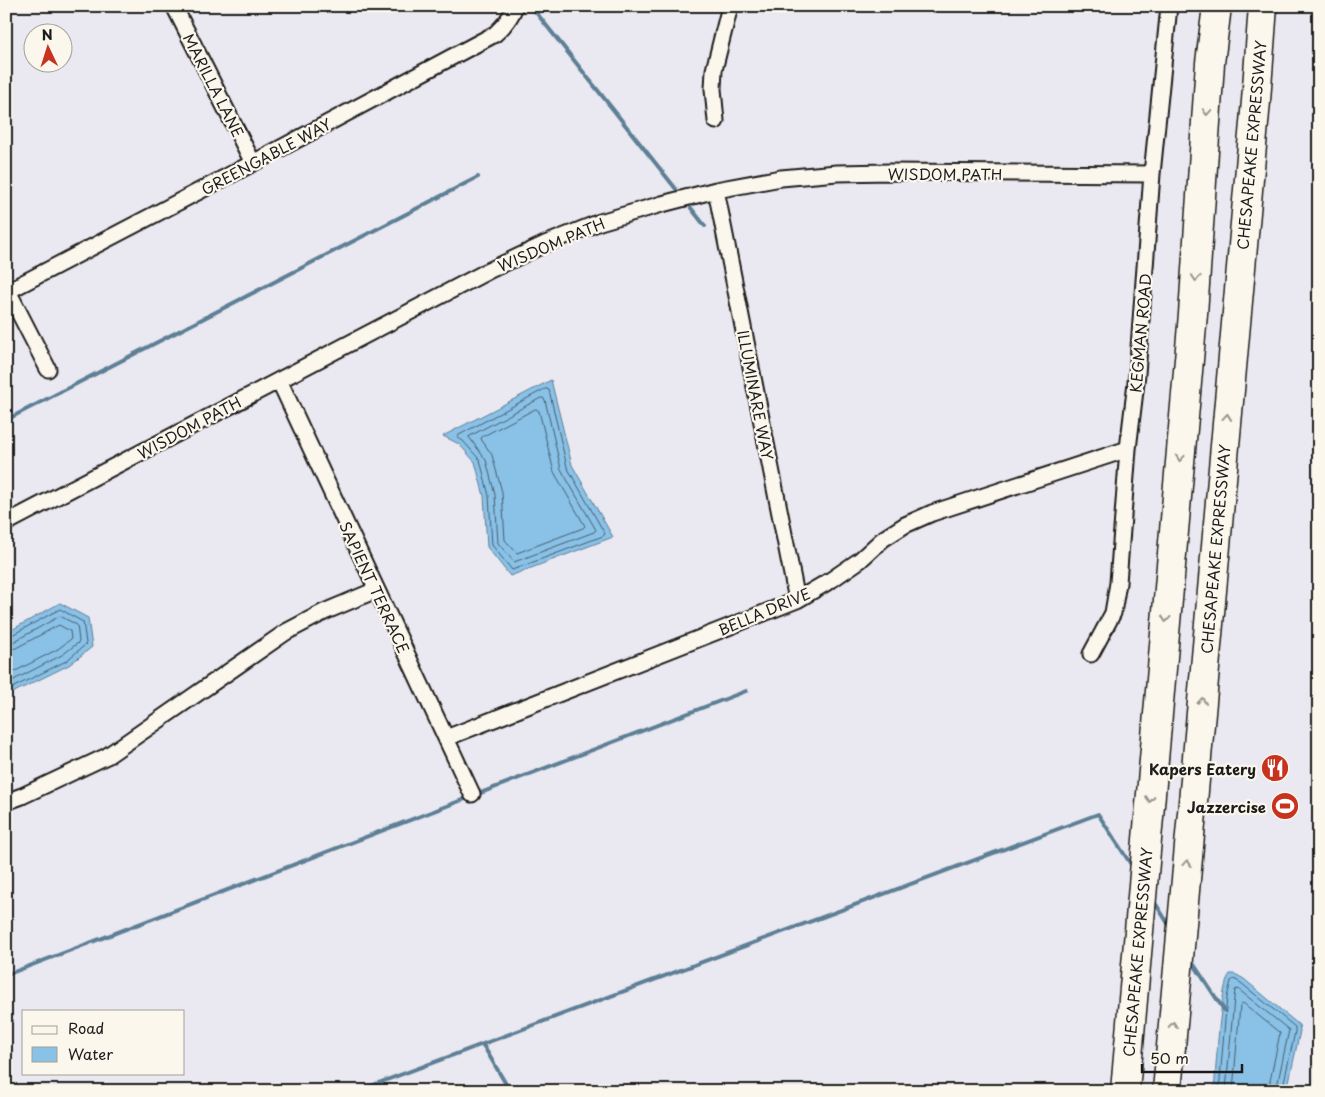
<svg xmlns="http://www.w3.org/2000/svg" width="1325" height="1097" viewBox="0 0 1325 1097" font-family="'Playpen Sans',sans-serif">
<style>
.water{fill:#89c1e7;stroke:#5d7f96}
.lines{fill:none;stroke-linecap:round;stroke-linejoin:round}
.shore{stroke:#485e6d;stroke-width:1}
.stream{stroke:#5d7f96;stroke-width:4}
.street-casing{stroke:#1c1c1c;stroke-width:19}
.highway-casing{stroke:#1c1c1c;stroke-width:31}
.street{stroke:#fbf7ec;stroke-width:15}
.highway{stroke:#fbf7ec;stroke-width:28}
.oneway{stroke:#97948e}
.labels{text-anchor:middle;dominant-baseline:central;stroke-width:4.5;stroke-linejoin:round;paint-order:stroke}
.street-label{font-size:15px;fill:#1c1c1c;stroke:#fbf7ec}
.poi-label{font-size:15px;font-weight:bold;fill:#1c1c1c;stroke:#fbf7ec;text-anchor:end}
</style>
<rect width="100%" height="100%" fill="#eae8f0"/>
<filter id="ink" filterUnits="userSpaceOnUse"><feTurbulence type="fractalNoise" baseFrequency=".02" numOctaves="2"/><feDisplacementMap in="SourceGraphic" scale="10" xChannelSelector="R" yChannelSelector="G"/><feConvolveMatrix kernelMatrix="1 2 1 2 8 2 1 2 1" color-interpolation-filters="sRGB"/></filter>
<g filter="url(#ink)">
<!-- water -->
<path class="water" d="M551,380L572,465L613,537L510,576L487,547L484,496L475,462L459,444L443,436Z
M60,603L88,618L92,647L69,665L6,696V633Z
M1230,974H1235L1244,979L1299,1025L1300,1031L1287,1091H1214C1216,1071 1220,984 1230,974Z"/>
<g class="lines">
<!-- shore -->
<path class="shore" d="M545,389H547L549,390L567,467L605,534L603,536L512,570L492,545L489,496L480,460L463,441L458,438V436Z
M541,398H543L545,400L561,469L596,530L594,532L514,562L498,543L495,495L486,460L469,437Z
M536,409L539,411L554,472L585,526L583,528L517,553L505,540L502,492L492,455L481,439L482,437Z
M6,637L10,636L60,609L83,622L86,643L85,645L66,661L6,691
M6,643L13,642L60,616L77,625L79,641L78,643L62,655L6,684
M6,650L16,648L59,625L70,631L71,639L58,649L6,676
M1219,1091L1227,997L1231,981L1234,979L1241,983L1295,1027V1032L1282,1091
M1226,1091L1234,998L1235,990L1238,989L1289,1030L1276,1091
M1233,1091L1240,1005L1243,1003L1280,1033L1268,1091"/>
<!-- stream -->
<path class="stream" d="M531,6L676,189
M691,208L705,226
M6,420L478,177
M1154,901L1169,925
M1191,960L1224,1010
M6,975L746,691
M483,1045L510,1091
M357,1091L1098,814L1132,866"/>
<defs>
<path id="street" d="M174,6L253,163
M716,121L713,89L714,70L730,6
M716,190L797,600
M8,291L48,369
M6,292L253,163L495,34C504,26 511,18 515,6
M279,380L472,794
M6,523L488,271L545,244L600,222L662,204L716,190L781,178L837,173L890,172L1152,174
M1091,654L1113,613L1118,583L1128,449L1137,374L1152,174L1169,6
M446,738L797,600L831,580L860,560L883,539L905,525L932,513L1128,449
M6,802L22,796L107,756L286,632L324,612L376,590"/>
<path id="highway" d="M1125,1091L1193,314L1210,63L1217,6
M1167,1091L1256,101L1263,6"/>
</defs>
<!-- street casing -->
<use href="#street" class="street-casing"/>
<!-- highway casing -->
<use href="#highway" class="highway-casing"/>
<!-- street -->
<use href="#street" class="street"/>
<!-- highway -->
<use href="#highway" class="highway"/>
</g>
<!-- one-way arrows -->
<defs><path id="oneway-chevron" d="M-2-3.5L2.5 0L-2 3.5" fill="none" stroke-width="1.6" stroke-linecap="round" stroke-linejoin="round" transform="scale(1.25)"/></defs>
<g class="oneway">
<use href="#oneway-chevron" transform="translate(1207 112) rotate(94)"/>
<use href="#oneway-chevron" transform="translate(1196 278) rotate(94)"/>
<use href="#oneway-chevron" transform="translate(1227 417) rotate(-85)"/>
<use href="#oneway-chevron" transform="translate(1180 458) rotate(95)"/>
<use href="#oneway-chevron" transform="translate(1166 619) rotate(95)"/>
<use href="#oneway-chevron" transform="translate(1202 701) rotate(-85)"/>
<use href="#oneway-chevron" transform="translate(1150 799) rotate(95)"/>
<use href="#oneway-chevron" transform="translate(1187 863) rotate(-85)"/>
<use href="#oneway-chevron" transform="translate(1173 1025) rotate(-85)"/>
</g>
</g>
<!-- icons -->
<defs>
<symbol id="restaurant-disc" viewBox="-11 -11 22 22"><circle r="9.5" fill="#c8321e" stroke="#fbf7ec"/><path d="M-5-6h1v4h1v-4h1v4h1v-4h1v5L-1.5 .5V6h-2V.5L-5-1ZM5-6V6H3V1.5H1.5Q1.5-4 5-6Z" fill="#fff"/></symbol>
<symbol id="stadium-disc" viewBox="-11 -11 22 22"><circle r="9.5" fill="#c8321e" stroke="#fbf7ec"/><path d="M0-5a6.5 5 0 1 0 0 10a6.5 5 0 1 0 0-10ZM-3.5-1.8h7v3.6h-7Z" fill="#fff"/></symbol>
</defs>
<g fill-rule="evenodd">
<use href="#restaurant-disc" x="1259" y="752" width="32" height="32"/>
<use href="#stadium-disc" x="1269" y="790" width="32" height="32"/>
</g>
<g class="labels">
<!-- street labels -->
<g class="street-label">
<text transform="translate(214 85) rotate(63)">MARILLA LANE</text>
<text transform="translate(1251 145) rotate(-85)">CHESAPEAKE EXPRESSWAY</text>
<text transform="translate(266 156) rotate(-28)">GREENGABLE WAY</text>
<text x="945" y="173">WISDOM PATH</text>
<text transform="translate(551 244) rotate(-23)">WISDOM PATH</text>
<text transform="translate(1140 333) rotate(-85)">KEGMAN ROAD</text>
<text transform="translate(756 395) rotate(79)">ILLUMINARE WAY</text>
<text transform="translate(189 427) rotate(-28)">WISDOM PATH</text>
<text transform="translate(1215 549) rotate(-85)">CHESAPEAKE EXPRESSWAY</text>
<text transform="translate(375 587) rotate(65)">SAPIENT TERRACE</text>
<text transform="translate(764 611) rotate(-23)">BELLA DRIVE</text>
<text transform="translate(1137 952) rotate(-85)">CHESAPEAKE EXPRESSWAY</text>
</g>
<!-- poi labels -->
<g class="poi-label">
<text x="1256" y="768">Kapers Eatery</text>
<text x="1266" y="806">Jazzercise</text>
</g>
</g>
<!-- margin -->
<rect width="1325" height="1097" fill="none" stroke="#fbf7ec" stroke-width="25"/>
<rect x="12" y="12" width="1300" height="1072" fill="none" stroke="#1c1c1c" stroke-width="2" filter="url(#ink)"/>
<!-- legend -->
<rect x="22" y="1010" width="162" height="65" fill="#fbf7ec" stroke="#a29f99"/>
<rect x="32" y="1026" width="25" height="8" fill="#fbf7ec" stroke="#a29f99"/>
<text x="68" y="1034" font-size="15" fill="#1c1c1c">Road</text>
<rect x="32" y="1047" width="25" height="15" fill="#89c1e7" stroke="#a29f99"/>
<text x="68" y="1060" font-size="15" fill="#1c1c1c">Water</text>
<!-- north arrow -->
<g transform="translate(48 48) rotate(356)"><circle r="24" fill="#fbf7ec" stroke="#a29f99"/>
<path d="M0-4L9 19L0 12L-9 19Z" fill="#c8321e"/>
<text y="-8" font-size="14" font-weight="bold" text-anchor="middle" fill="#1c1c1c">N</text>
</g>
<!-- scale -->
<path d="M1142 1064v8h100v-8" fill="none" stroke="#1c1c1c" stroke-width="2.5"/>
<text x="1150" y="1064" font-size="15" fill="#1c1c1c" stroke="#fbf7ec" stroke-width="4" paint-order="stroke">50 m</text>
</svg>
